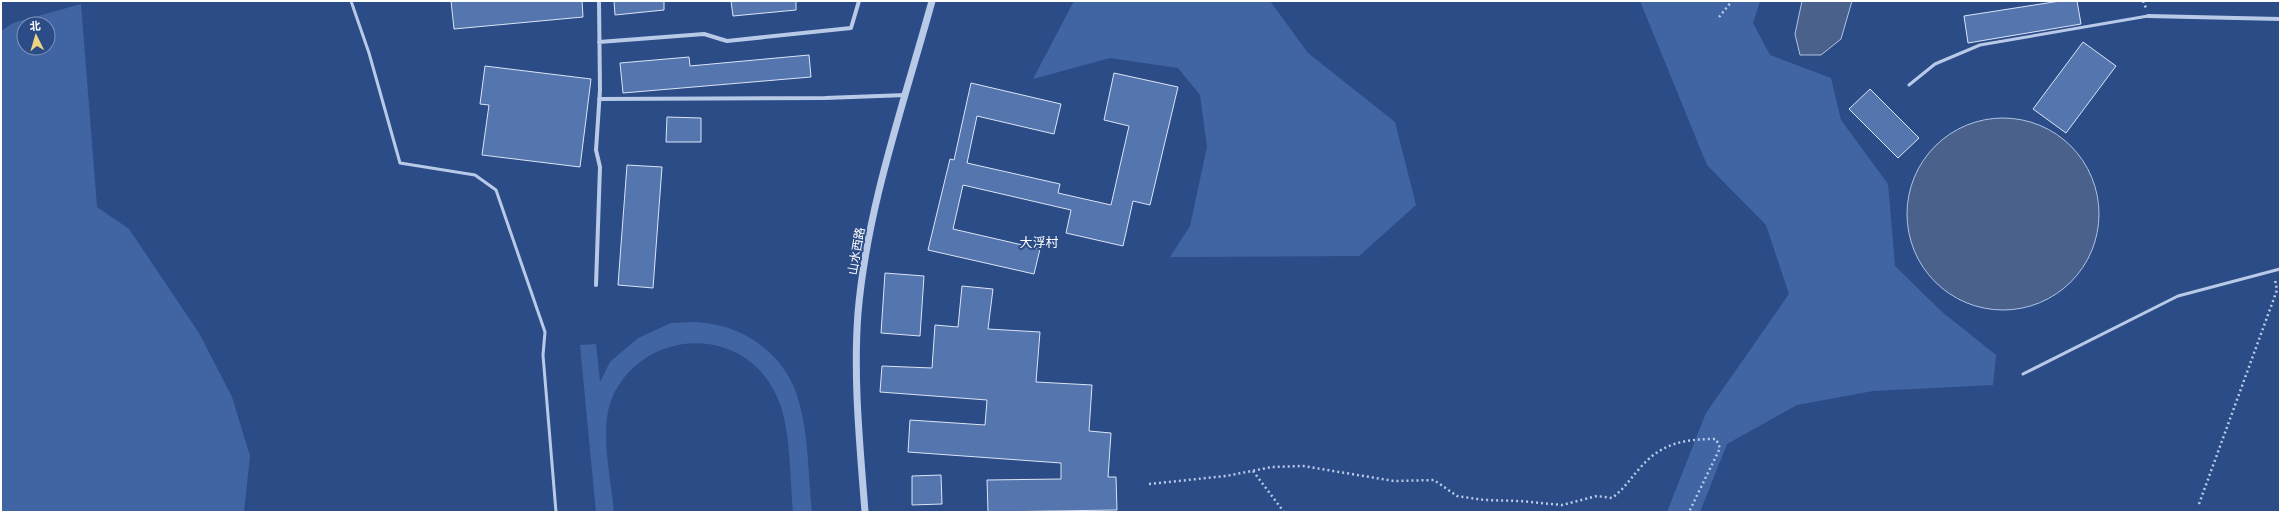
<svg xmlns="http://www.w3.org/2000/svg" width="2281" height="513" viewBox="0 0 2281 513" font-family="'PT Sans','Noto Sans SC',sans-serif">
<style>
.green{fill:#4165a3;fill-rule:evenodd}
.water{fill:#4a618b;stroke:#adc4e7}
.building{fill:#5475ae;stroke:#dbe5f6}
.lines{fill:none;stroke-linecap:round;stroke-linejoin:round}
.path{stroke:#b8cae8;stroke-width:2.5;stroke-dasharray:2 3;stroke-linecap:butt}
.service{stroke:#b8cae8;stroke-width:3}
.minor{stroke:#b8cae8;stroke-width:4}
.tertiary{stroke:#b8cae8;stroke-width:7}
.labels{text-anchor:middle;dominant-baseline:central;stroke-width:4;stroke-linejoin:round;paint-order:stroke}
.street-label{font-size:12px;fill:#fff;stroke:#2c4c87}
.neighbourhood-label{font-size:13px;fill:#fff;stroke:#2c4c87}
</style>
<rect width="100%" height="100%" fill="#2c4c87"/>
<!-- green -->
<path class="green" d="M1074,1H1270L1308,53L1395,122L1416,205L1359,256L1170,257L1190,226L1207,147L1200,95L1178,68L1110,58L1033,79Z
M1640,1H1760L1753,23L1770,55L1831,78L1841,120L1888,184L1895,266L1941,311L1996,355L1993,385L1873,391L1797,405L1727,444L1700,512H1667L1706,413L1789,294L1766,225L1707,165Z
M81,4L97,207L129,229L199,333L232,397L250,456L244,512H1V31L13,23ZM24,24H48V48H24Z
M671,323C682,323 694,321 705,323C750,328 788,359 799,402C809,437 808,476 812,512H793C790,479 791,429 778,399C747,324 644,326 612,398C599,429 611,479 614,512H596L580,345L596,344L600,382L610,362L638,338Z"/>
<!-- water -->
<path class="water" d="M1802,1H1852L1841,39L1821,55H1800L1795,34Z
M1907 214a96 96 0 1 1 192 0a96 96 0 1 1-192 0Z"/>
<!-- building -->
<path class="building" d="M451,1H582L583,17L454,29Z
M614,1H664V10L615,15Z
M731,1H796V10L733,16Z
M2060,1H2077L2081,24L1968,43L1964,16Z
M2083,42L2116,66L2066,133L2033,109Z
M809,55L811,77L623,93L620,63L689,57L690,66Z
M485,66L591,79L580,167L482,155L489,105L480,104Z
M1114,73L1178,87L1150,205L1133,201L1123,246L1066,233L1071,210L963,185L953,229L1040,249L1034,274L928,250L950,159L954,160L971,83L1061,104L1054,134L977,116L967,163L1060,184L1058,193L1111,205L1129,126L1104,120Z
M1870,89L1919,138L1898,158L1849,109Z
M667,117L701,118V142H666Z
M627,165L662,167L653,288L618,285Z
M885,273L924,276L920,336L881,333Z
M962,286L993,289L988,329L1040,332L1036,382L1092,385L1089,431L1111,433L1108,477H1116L1117,510L988,512L987,480L1061,479V463L908,452L910,420L985,425L987,400L880,392L882,366L932,368L935,325L958,327Z
M941,475L942,504L912,505V476Z"/>
<g class="lines">
<!-- path -->
<path class="path" d="M2143,1L2146,8
M1719,17L1732,1
M1253,471L1284,512
M1149,484L1226,476L1272,467L1303,466L1394,481L1434,480L1457,496L1484,500L1520,501L1562,505L1597,496L1612,498C1624,489 1630,479 1640,468C1661,443 1685,439 1716,439L1720,448L1689,512
M2199,504L2277,290L2275,280"/>
<!-- service -->
<path class="service" d="M351,1L369,53L400,163L475,175L496,190L545,332L543,355L556,512
M1909,85L1935,64L1980,45L2148,16
M2023,374L2178,296L2280,269"/>
<!-- minor -->
<path class="minor" d="M2148,16L2280,19
M599,42L704,34L727,41L851,28L859,1
M599,99L825,98L906,95
M596,285L600,167L596,150L600,90L599,1"/>
<!-- tertiary -->
<path class="tertiary" d="M865,512C860,446 853,379 858,313C867,207 904,103 932,1"/>
</g>
<g class="labels">
<!-- street labels -->
<g class="street-label">
<text transform="translate(856 251) rotate(-80)">山水西路</text>
</g>
<!-- neighbourhood labels -->
<g class="neighbourhood-label">
<text x="1039" y="242">大浮村</text>
</g>
</g>
<!-- border -->
<rect width="2281" height="513" fill="none" stroke="#ffffff" stroke-width="4"/>
<!-- north arrow -->
<g transform="translate(36 36) rotate(355)"><circle r="19" fill="#2c4c87" stroke="#8094b7"/>
<path d="M0-3L7 15L0 10L-7 15Z" fill="#edd681"/>
<text y="-6" font-size="11" font-weight="bold" text-anchor="middle" fill="#ffffff">北</text>
</g>
</svg>
